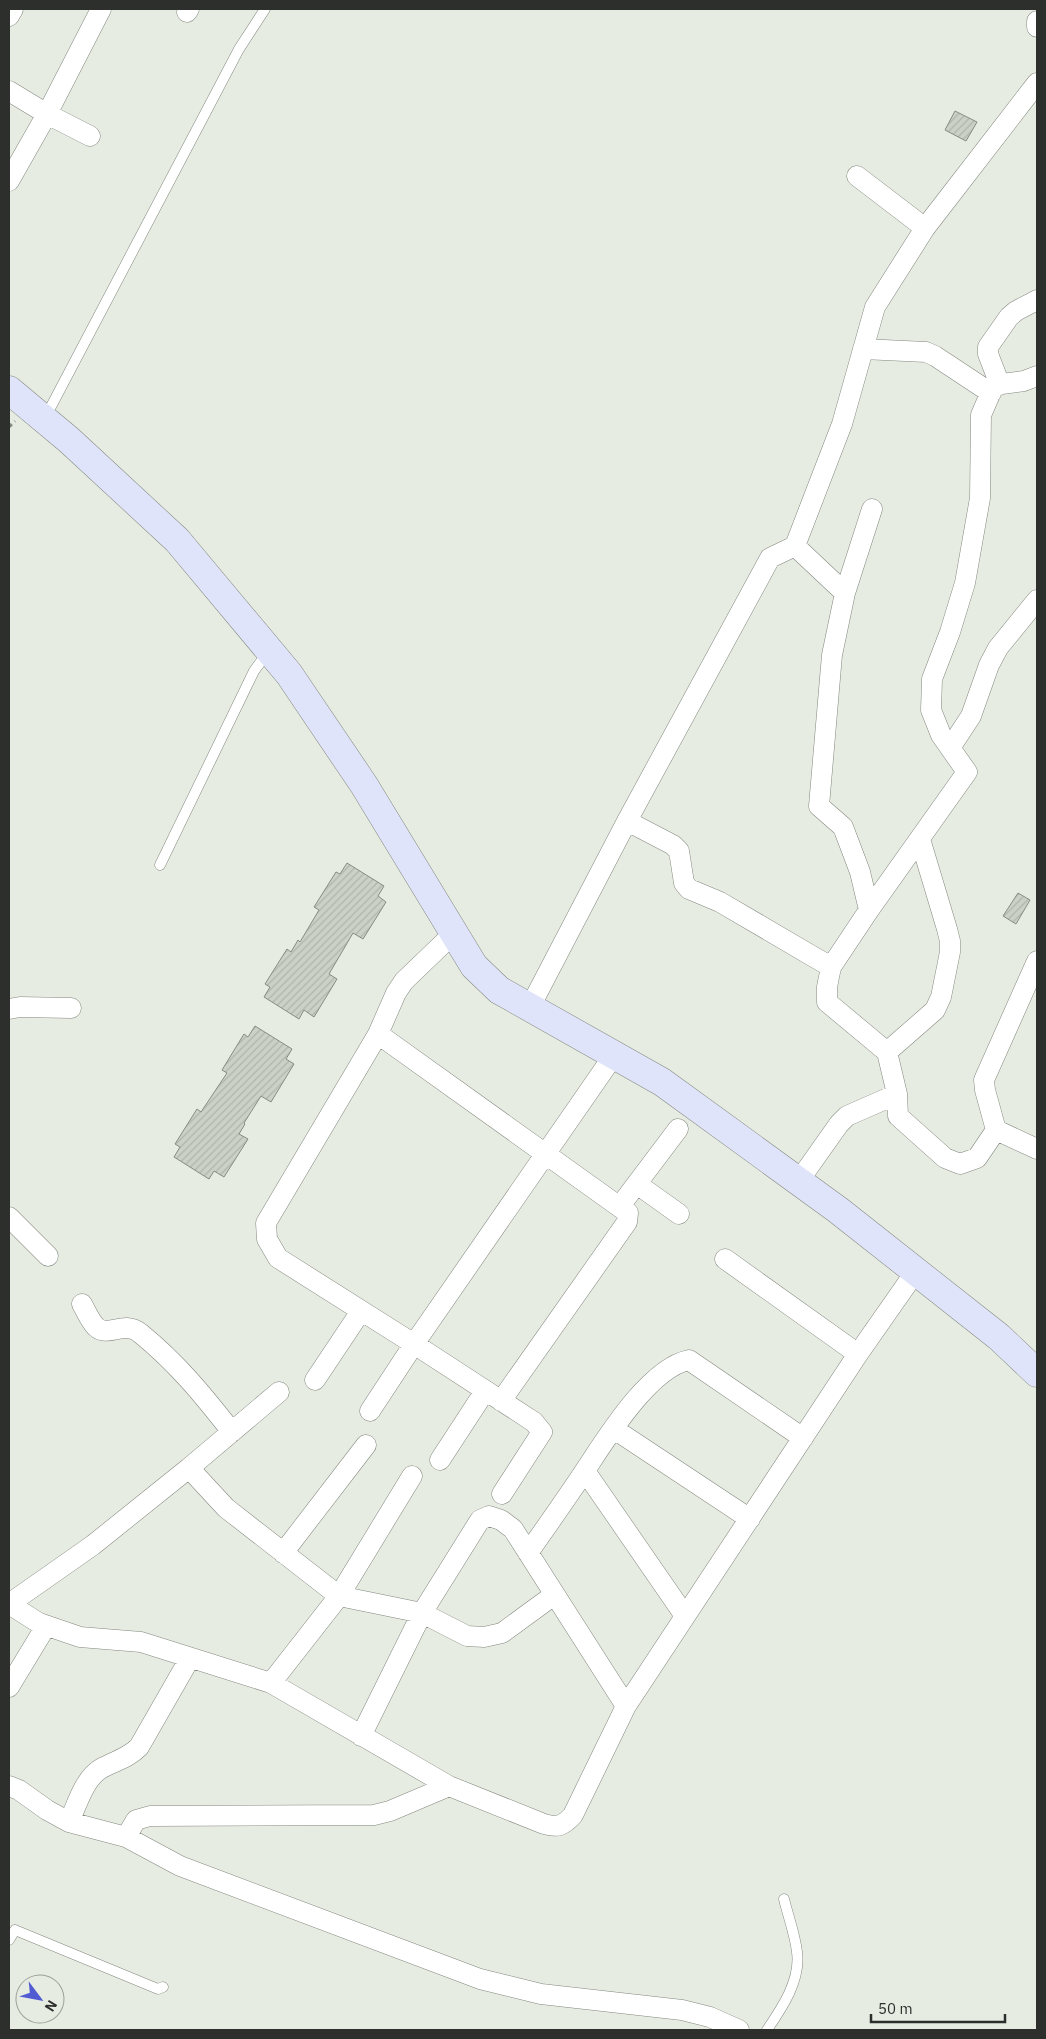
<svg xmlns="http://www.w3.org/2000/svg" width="1046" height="2039" viewBox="0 0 1046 2039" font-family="'IBM Plex Sans',sans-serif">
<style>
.building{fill:url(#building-hatch);stroke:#878c83}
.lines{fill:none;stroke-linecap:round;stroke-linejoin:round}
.lane-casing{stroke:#83887f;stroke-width:11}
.street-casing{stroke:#83887f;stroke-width:21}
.secondary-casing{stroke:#83887f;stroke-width:29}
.path{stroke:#858983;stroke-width:3;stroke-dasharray:4 4;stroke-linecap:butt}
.lane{stroke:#fff;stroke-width:10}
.street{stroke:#fff;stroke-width:20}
.secondary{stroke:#e0e4fa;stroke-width:28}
</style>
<defs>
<pattern id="building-hatch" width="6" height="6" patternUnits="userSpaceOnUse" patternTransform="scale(1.25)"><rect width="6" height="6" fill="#ccd1c7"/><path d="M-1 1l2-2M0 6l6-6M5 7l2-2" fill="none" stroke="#b0b4ab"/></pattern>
</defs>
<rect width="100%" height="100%" fill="#e6ece2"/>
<!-- building -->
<path class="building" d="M955,111L977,122L966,141L945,130Z
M347,863L384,886L378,896L386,902L363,939L353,933L329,974L337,979L314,1017L304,1010L299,1019L264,997L270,987L265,984L287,949L291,952L298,940L300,942L319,910L314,907L336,872L340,874Z
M1018,893L1030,900L1016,924L1003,916Z
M255,1026L292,1049L286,1059L294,1064L271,1102L261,1096L244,1123L245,1124L239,1134L248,1139L224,1177L214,1171L209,1179L174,1157L180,1147L175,1144L197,1109L201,1112L227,1073L222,1070L244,1034L248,1037Z"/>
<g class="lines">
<defs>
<path id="lane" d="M45,418L239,49L265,9
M160,865L254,671L268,652
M9,1940L15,1930L158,1989L163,1987
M767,2030C782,2008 801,1980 797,1952C795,1934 788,1916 784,1899"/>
<path id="street" d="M187,12L189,9
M9,16L13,9
M1037,21V27
M9,91L47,114L90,136
M857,176L925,228
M9,181L47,114L101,9
M863,349L926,352L935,356L991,393
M1037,376L1024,381L994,385L981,415L980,498L965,583L950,632L932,679L931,710L941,735L967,772L869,910L831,967L827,987V1002L887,1052L897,1094L898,1116L945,1158L960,1164L977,1158L996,1130L1037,1149
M1000,385L988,354V347L1009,317L1016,311L1037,300
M795,546L845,593L832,655L819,806L843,827L860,872L869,910
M845,593L872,509
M950,748L971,716L989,665L998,648L1037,600
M627,821L673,845L679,851L684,883L689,889L720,902L831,967
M530,1007L627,821L770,558L795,546L842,424L875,307L925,228L1037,83
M9,1009L20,1007L71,1008
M378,1034L396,993L404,981L454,933
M887,1052L935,1010L941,997L950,952V941L947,929L920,839
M996,1130L985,1090L984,1080L1037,961
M798,1182L839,1124L847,1116L897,1094
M637,1184L679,1214
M620,1206L678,1129
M9,1217L48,1256
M725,1259L858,1354
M82,1304C86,1311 90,1321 96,1327C109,1338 123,1320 140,1333C177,1363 203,1395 232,1432
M315,1380L361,1311
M370,1411L414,1344L278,1258L267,1239L266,1223L378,1034L628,1213L627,1222L501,1401
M614,1429L750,1519
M440,1460L485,1391
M189,1468L226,1508L339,1596L422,1613L467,1636L484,1637L502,1633L554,1595
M585,1471L685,1616
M502,1494L542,1432L534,1422L414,1344L614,1055
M283,1553L366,1445
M528,1553C547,1526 566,1499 584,1472C606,1439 649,1368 689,1360L803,1438
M9,1604L39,1623L80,1637L141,1642L271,1683L339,1596L412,1476
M9,1604L93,1545L189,1468L279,1392
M271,1683L449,1786L544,1824C558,1828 563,1826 573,1815L626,1706L858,1354L916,1271
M9,1687L46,1626
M361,1736L422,1613L480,1520L489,1516L501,1520L513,1529L626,1706
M9,1786L19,1790L47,1810L69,1822L126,1837L180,1866L480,1979L541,1994L682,2010L710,2017L739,2030
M69,1822C77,1805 84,1778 102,1768C115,1761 128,1758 139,1747L190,1658
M126,1837L136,1820L150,1816L374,1815L390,1811L449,1786"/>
<path id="secondary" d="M9,390L69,440L177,540L289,674L364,785L474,966L499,990L662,1082L838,1210L999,1337L1037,1373"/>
</defs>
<!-- lane casing -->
<use href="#lane" class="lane-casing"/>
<!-- street casing -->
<use href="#street" class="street-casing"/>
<!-- secondary casing -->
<use href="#secondary" class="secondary-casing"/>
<!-- path -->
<path class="path" d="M9,427L15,421"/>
<!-- lane -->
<use href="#lane" class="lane"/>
<!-- street -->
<use href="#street" class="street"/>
<!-- secondary -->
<use href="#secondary" class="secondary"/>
</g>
<!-- border -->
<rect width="1046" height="2039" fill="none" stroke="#2d2f2c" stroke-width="20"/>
<!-- north arrow -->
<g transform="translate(40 1999) rotate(122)"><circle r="24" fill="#e6ece2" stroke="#9ca099"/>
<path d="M0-4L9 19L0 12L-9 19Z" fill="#525cd2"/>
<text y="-8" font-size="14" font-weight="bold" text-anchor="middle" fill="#2d2f2c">N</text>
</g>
<!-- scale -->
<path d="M871 2014v8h134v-8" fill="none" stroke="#2d2f2c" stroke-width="2.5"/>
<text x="878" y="2014" font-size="15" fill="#2d2f2c" stroke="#e6ece2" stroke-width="4" paint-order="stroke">50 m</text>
</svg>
